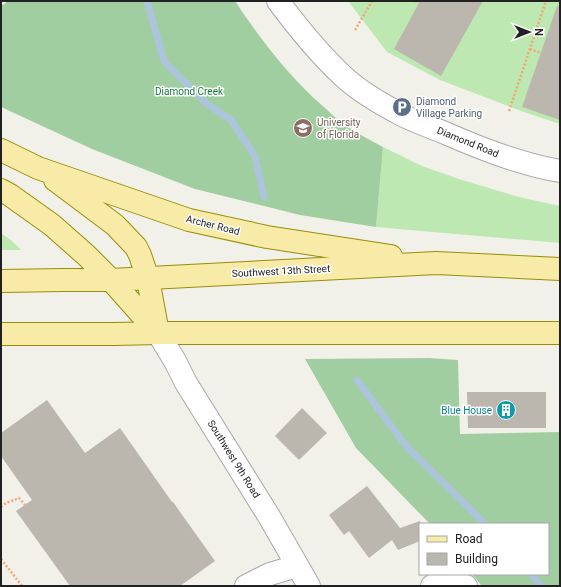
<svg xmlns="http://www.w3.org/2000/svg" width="561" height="587" viewBox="0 0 561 587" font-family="Roboto,sans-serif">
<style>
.grass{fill:#bee8b2}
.forest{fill:#a1cea0}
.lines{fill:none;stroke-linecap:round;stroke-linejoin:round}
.stream{stroke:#acc4dc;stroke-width:7}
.building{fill:#bbb7ae}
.minor-casing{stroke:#a8a8a8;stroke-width:24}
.major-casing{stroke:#978e07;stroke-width:24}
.path{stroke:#f4a577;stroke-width:2.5;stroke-dasharray:2 2;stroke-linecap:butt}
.minor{stroke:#fff;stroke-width:22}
.major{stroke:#f8eba7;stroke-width:22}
.labels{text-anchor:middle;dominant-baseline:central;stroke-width:3;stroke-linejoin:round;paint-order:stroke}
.park-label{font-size:10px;fill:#117d37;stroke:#fff}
.service-label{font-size:10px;fill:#4e5e75;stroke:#fff;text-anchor:start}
.education-label{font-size:10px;fill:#785e54;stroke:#fff;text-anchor:start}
.street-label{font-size:10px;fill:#212121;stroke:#fff}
.culture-label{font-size:10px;fill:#0d838f;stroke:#fff;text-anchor:end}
</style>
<rect width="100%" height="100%" fill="#f1f1e9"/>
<!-- grass -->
<path class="grass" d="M348,1H560V124L521,111L440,80L387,52Z
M383,147L422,166L462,180L519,197L560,206V243L376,227Z
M1,233L12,241L21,250H1Z"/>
<!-- forest -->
<path class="forest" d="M7,1H235C261,40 290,78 325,108C331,114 337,119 344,124C356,133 370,140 383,147L376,227L300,215L195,189L92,149L1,107V5L5,4Z
M429,358L458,360L460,434L560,432V586H482L472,574H548V524H430L356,448L305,359Z"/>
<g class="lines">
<!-- stream -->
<path class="stream" d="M147,1L164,61L207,104L231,120L255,156L264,197
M357,380L377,407L406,446L485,524
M531,574L541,586"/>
</g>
<!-- building -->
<path class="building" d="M420,1H483L441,76L394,49Z
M557,6L560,7V120L522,107Z
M467,392H546V428H468Z
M47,400L85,453L120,428L172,502H173L215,561L180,586H70L16,511L32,500L1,456V433Z
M302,408L327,433L299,460L275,436Z
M367,486L400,528L420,521V541L398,550L392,540L369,558L349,531L344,535L329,515Z"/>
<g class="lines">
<defs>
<path id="minor" d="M278,1C298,28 319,54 344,77C360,92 383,105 402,115C416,122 431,127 445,133C482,149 520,164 560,171
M158,333L175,361L186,383L270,518L309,586
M246,586L270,574L297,566
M432,586L444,580L466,586"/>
<path id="major" d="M1,150L38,168L189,220L267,237L391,256
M55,180L115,225L136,247L140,255L148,279L158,333
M1,190L10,195L52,225L86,255L111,280L158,333
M1,281L64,280H111L436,263L560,269
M1,334H115L158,333H560"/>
</defs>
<!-- minor casing -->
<use href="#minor" class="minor-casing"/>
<!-- major casing -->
<use href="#major" class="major-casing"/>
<!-- path -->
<path class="path" d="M415,1L419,3
M355,30L372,1
M530,49L541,53
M509,111L546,1
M1,507L6,503L19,498L25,505
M1,559L22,586"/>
<!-- minor -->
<use href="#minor" class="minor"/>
<!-- major -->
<use href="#major" class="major"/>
</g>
<!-- icons -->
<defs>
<symbol id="parking-disc" viewBox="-11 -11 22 22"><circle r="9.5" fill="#5c6f8a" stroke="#fff"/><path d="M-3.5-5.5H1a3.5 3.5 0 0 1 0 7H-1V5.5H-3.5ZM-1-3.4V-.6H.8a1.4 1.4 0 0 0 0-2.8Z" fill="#fff"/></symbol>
<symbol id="university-disc" viewBox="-11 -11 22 22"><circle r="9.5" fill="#8d6e63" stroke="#fff"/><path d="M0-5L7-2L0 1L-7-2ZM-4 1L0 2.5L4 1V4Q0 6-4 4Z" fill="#fff"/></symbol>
<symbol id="building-disc" viewBox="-11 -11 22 22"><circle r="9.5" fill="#0f9aa8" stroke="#fff"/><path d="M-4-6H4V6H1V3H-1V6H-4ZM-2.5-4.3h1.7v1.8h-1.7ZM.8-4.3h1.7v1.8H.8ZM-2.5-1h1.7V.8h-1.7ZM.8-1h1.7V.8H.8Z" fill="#fff"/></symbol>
</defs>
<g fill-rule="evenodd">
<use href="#parking-disc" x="391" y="96" width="22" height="22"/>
<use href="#university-disc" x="292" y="117" width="22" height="22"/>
<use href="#building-disc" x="495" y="399" width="22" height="22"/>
</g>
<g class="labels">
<!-- park labels -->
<g class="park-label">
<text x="189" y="91">Diamond Creek</text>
</g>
<!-- service labels -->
<g class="service-label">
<text x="416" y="101">Diamond<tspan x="416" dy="12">Village Parking</tspan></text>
</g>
<!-- education labels -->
<g class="education-label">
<text x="317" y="122">University<tspan x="317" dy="12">of Florida</tspan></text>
</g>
<!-- street labels -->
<g class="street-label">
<text transform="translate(468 142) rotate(22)">Diamond Road</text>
<text transform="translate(213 225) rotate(14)">Archer Road</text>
<text transform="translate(281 271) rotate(-3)">Southwest 13th Street</text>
<text transform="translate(234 459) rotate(58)">Southwest 9th Road</text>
</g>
<!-- culture labels -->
<g class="culture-label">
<text x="492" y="410">Blue House</text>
</g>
</g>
<!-- border -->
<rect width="561" height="587" fill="none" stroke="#212121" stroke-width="4"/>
<!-- legend -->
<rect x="419" y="523" width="130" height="52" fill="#ffffff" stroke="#a6a6a6"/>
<rect x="427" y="536" width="20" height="6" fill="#f8eba7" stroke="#a6a6a6"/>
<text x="455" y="543" font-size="12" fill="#212121">Road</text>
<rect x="427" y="553" width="20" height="12" fill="#bbb7ae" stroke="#a6a6a6"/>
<text x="455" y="563" font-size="12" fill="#212121">Building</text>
<!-- north arrow -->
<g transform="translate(529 32) rotate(90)" stroke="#ffffff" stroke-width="3" paint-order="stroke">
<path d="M0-3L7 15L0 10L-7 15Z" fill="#212121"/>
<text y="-6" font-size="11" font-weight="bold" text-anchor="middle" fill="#212121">N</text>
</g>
</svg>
